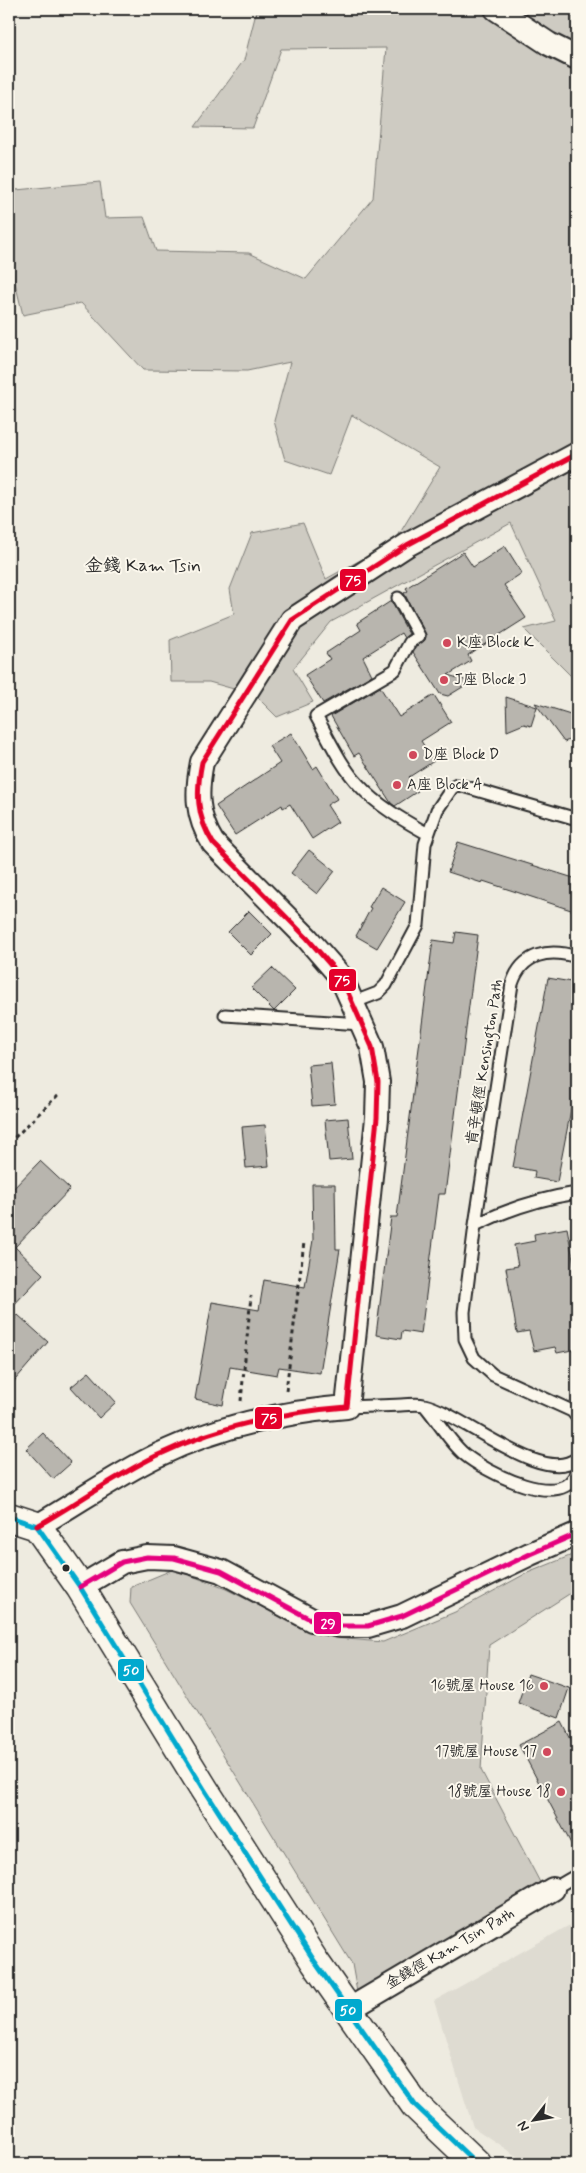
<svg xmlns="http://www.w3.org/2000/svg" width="586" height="2173" viewBox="0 0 586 2173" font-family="Mynerve,'LXGW WenKai TC',sans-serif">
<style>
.built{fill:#dedbd1}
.green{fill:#cecbc2;stroke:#7c7b76}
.building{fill:#b8b5ae;stroke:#2b2b2b}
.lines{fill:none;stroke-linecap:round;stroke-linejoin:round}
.lane-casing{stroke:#2b2b2b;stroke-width:15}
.street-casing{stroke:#2b2b2b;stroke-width:26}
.secondary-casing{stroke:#2b2b2b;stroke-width:31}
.path{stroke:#2b2b2b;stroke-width:3;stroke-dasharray:4 4;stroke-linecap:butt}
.lane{stroke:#fbf7ec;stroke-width:11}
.street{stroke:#fbf7ec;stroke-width:22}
.secondary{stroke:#fbf7ec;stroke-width:28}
.bus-1-casing{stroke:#fbf7ec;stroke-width:9}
.bus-2-casing{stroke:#fbf7ec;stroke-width:9}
.bus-3-casing{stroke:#fbf7ec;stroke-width:9}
.bus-1{stroke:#00a9ce;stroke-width:5}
.bus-2{stroke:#e4002b;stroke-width:5}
.bus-3{stroke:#e5007d;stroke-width:5}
.poi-dot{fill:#d1495b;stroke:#fbf7ec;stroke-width:2}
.bus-dot{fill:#2b2b2b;stroke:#fbf7ec;stroke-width:2}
.labels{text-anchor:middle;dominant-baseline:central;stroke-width:4;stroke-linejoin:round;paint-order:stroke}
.poi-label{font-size:15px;fill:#2b2b2b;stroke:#fbf7ec;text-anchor:start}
.street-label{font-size:15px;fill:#2b2b2b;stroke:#fbf7ec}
.quarter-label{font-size:18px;fill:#2b2b2b;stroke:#fbf7ec}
.line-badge{stroke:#fbf7ec;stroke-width:2}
.badge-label{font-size:14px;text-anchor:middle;font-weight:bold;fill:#fff}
</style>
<rect width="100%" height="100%" fill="#eeebe0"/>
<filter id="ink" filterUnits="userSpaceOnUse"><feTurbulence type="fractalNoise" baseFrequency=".02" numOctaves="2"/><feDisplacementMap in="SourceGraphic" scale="10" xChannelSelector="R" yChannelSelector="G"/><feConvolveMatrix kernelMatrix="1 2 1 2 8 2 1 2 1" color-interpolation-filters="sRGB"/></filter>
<g filter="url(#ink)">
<!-- built -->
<path class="built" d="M577,1921V2164H528L473,2127L434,2001Z"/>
<!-- green -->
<path class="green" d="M257,9H577V682L524,629L556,621L511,523L331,622L293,669L313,702L277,717L255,695L209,682H171L170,640L234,614L230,589L252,533L303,523L326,579L395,541L440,467L352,415L329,475L285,460L274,421L290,362L247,371L143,370L81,303L23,315L9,258V195L16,190L100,182L105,218L144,217L156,251L249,253L306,279L373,198L386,48L281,49L253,128L195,127L244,60Z
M577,1553V1589L489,1645L481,1770L543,1888L357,1992L352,1964L130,1603L131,1587L174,1569L226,1589L274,1613L334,1638L383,1642L455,1612L525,1574Z"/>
<!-- building -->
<path class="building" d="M505,546L522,573L504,585L526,618L468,655L471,661L448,675L471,682L448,696L440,694L413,652L416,647L425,640L426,635L404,593L408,591L406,588L463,552L473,567Z
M391,601L409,634L404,638L401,633L363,657L372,675L323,703L305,675L330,659L326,653L361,630L357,623Z
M380,687L399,717L434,695L451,722L421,741L434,761L409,777L418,791L395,806L391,803L359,753L354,756L331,716Z
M506,697L537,707L531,726L524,724L507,731Z
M535,703L577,716V737L564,742Z
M291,733L313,769L317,766L337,799L327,805L338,822L312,839L290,804L283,808L282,805L235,835L216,806L280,763L269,746Z
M458,842L577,879V912L483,881L482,883L448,872Z
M309,850L335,871L317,894L291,873Z
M381,887L405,902L377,948L356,936L371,908L369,907Z
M249,911L272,934L251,955L228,932Z
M456,932L478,935L445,1194H439L421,1334L402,1331L401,1339L376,1335L391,1217H397L433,940L454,943Z
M272,968L295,990L274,1011L251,988Z
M548,978L577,983V1078L557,1182L534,1178L535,1171L513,1167Z
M331,1063L335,1104L312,1106L308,1065Z
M348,1118L352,1159L329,1161L325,1120Z
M265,1125L269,1166L246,1168L242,1127Z
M40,1161L70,1189L15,1247L43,1274L9,1310V1193Z
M312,1184H335L336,1249H340L320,1373L279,1367L277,1375L230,1367L223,1405L195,1399L212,1302L259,1310L264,1280L305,1287L313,1240Z
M567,1228L577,1279V1349L557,1353L555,1347L534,1351L529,1331L517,1333L506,1268L518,1266L514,1245L535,1241L534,1234Z
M18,1315L48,1342L9,1387V1326Z
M89,1372L116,1402L99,1418L71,1387Z
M43,1433L71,1463L53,1479L26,1449Z
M528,1674L569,1688L559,1718L518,1703Z
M562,1722L577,1751V1855L519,1745Z"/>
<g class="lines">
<defs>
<path id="lane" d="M398,598L419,636L410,642L395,670L316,716C329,739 341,766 359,785C378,806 403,820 428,834
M577,957C549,948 522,953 512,984L475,1225L464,1312L465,1339L474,1358L493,1375L572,1411L577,1417
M352,1003L378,993L386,985L418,925L425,844L437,810L452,788L457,785L466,787L577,819
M225,1015L361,1024
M475,1225C506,1210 543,1198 577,1193
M425,1406C438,1421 449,1441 464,1454C484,1471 567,1515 577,1469
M347,1407C365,1406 383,1406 401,1405C408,1405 417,1403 424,1405C461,1413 544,1487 577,1458
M553,1889L577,1875"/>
<path id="street" d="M496,9L549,44L577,58
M37,1526C77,1503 115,1476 156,1456C216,1427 281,1412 347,1407L377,1118L378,1082L372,1047L341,977L307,938L213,843C196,816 196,792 202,762L292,620L407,545L577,454
M80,1587L122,1562L147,1557L174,1558L221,1571L312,1620L341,1626H368L402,1616L530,1554L574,1535L577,1536
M348,2010L553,1889"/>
<path id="secondary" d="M9,1517L37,1526L80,1587L204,1789L315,1962L415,2105L477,2164"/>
</defs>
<!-- lane casing -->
<use href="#lane" class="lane-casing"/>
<!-- street casing -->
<use href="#street" class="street-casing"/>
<!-- secondary casing -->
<use href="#secondary" class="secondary-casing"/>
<!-- path -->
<path class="path" d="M9,1143L58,1095
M9,1187L10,1188
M286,1391L304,1242
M241,1401L251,1296"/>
<!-- lane -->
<use href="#lane" class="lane"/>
<!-- street -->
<use href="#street" class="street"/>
<!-- secondary -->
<use href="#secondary" class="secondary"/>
<defs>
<path id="bus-1" d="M9,1517L37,1526L80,1587L204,1789L315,1962L415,2105L477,2164"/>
<path id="bus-2" d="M37,1526C77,1503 115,1476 156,1456C216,1427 281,1412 347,1407L377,1118L378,1082L372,1047L341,977L307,938L213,843C196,816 196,792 202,762L292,620L407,545L577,454"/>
<path id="bus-3" d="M80,1587L122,1562L147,1557L174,1558L221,1571L312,1620L341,1626H368L402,1616L530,1554L574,1535L577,1536"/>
</defs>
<!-- bus-1 casing -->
<use href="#bus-1" class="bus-1-casing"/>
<!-- bus-2 casing -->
<use href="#bus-2" class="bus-2-casing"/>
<!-- bus-3 casing -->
<use href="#bus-3" class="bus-3-casing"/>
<!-- bus-1 -->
<use href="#bus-1" class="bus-1"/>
<!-- bus-2 -->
<use href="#bus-2" class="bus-2"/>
<!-- bus-3 -->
<use href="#bus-3" class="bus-3"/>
</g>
</g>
<!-- markers -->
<g class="poi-dot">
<circle cx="447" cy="643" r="5"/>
<circle cx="444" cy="680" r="5"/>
<circle cx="413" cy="755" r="5"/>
<circle cx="397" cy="785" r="5"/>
<circle cx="544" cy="1686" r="5"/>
<circle cx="547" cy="1752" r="5"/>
<circle cx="561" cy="1792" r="5"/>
</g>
<circle class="bus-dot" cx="66" cy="1568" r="4.5"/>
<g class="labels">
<!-- poi labels -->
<g class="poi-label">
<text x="457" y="643">K座 Block K</text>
<text x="454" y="680">J座 Block J</text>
<text x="423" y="755">D座 Block D</text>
<text x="407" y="785">A座 Block A</text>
<text x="534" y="1686" text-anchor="end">16號屋 House 16</text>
<text x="537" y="1752" text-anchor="end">17號屋 House 17</text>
<text x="551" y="1792" text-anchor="end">18號屋 House 18</text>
</g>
<!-- street labels -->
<g class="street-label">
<text transform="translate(485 1062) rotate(-81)">肯辛頓徑 Kensington Path</text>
<text transform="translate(450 1949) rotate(-30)">金錢徑 Kam Tsin Path</text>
</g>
<!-- quarter labels -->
<g class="quarter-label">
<text x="143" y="566">金錢 Kam Tsin</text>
</g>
</g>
<g class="line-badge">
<rect x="339" y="568" width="28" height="24" rx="5" fill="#e4002b"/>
<rect x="328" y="968" width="29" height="24" rx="5" fill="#e4002b"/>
<rect x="254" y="1406" width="29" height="24" rx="5" fill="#e4002b"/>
<rect x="313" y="1611" width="29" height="24" rx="5" fill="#e5007d"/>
<rect x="117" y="1658" width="28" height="24" rx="5" fill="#00a9ce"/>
<rect x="334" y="1998" width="29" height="24" rx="5" fill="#00a9ce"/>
</g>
<g class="badge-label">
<text x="353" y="585">75</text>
<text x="342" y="985">75</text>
<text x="269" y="1423">75</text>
<text x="328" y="1628">29</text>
<text x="131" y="1675">50</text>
<text x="348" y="2015">50</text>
</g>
<!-- margin -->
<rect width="586" height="2173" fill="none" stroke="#fbf7ec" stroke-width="30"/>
<rect x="15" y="15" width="556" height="2143" fill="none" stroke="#2b2b2b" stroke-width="2" filter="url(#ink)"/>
<!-- north arrow -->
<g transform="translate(534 2120) rotate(239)" stroke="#fbf7ec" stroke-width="4" paint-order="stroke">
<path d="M0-4L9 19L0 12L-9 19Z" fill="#2b2b2b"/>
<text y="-8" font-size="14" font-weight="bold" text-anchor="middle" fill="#2b2b2b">N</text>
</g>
</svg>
